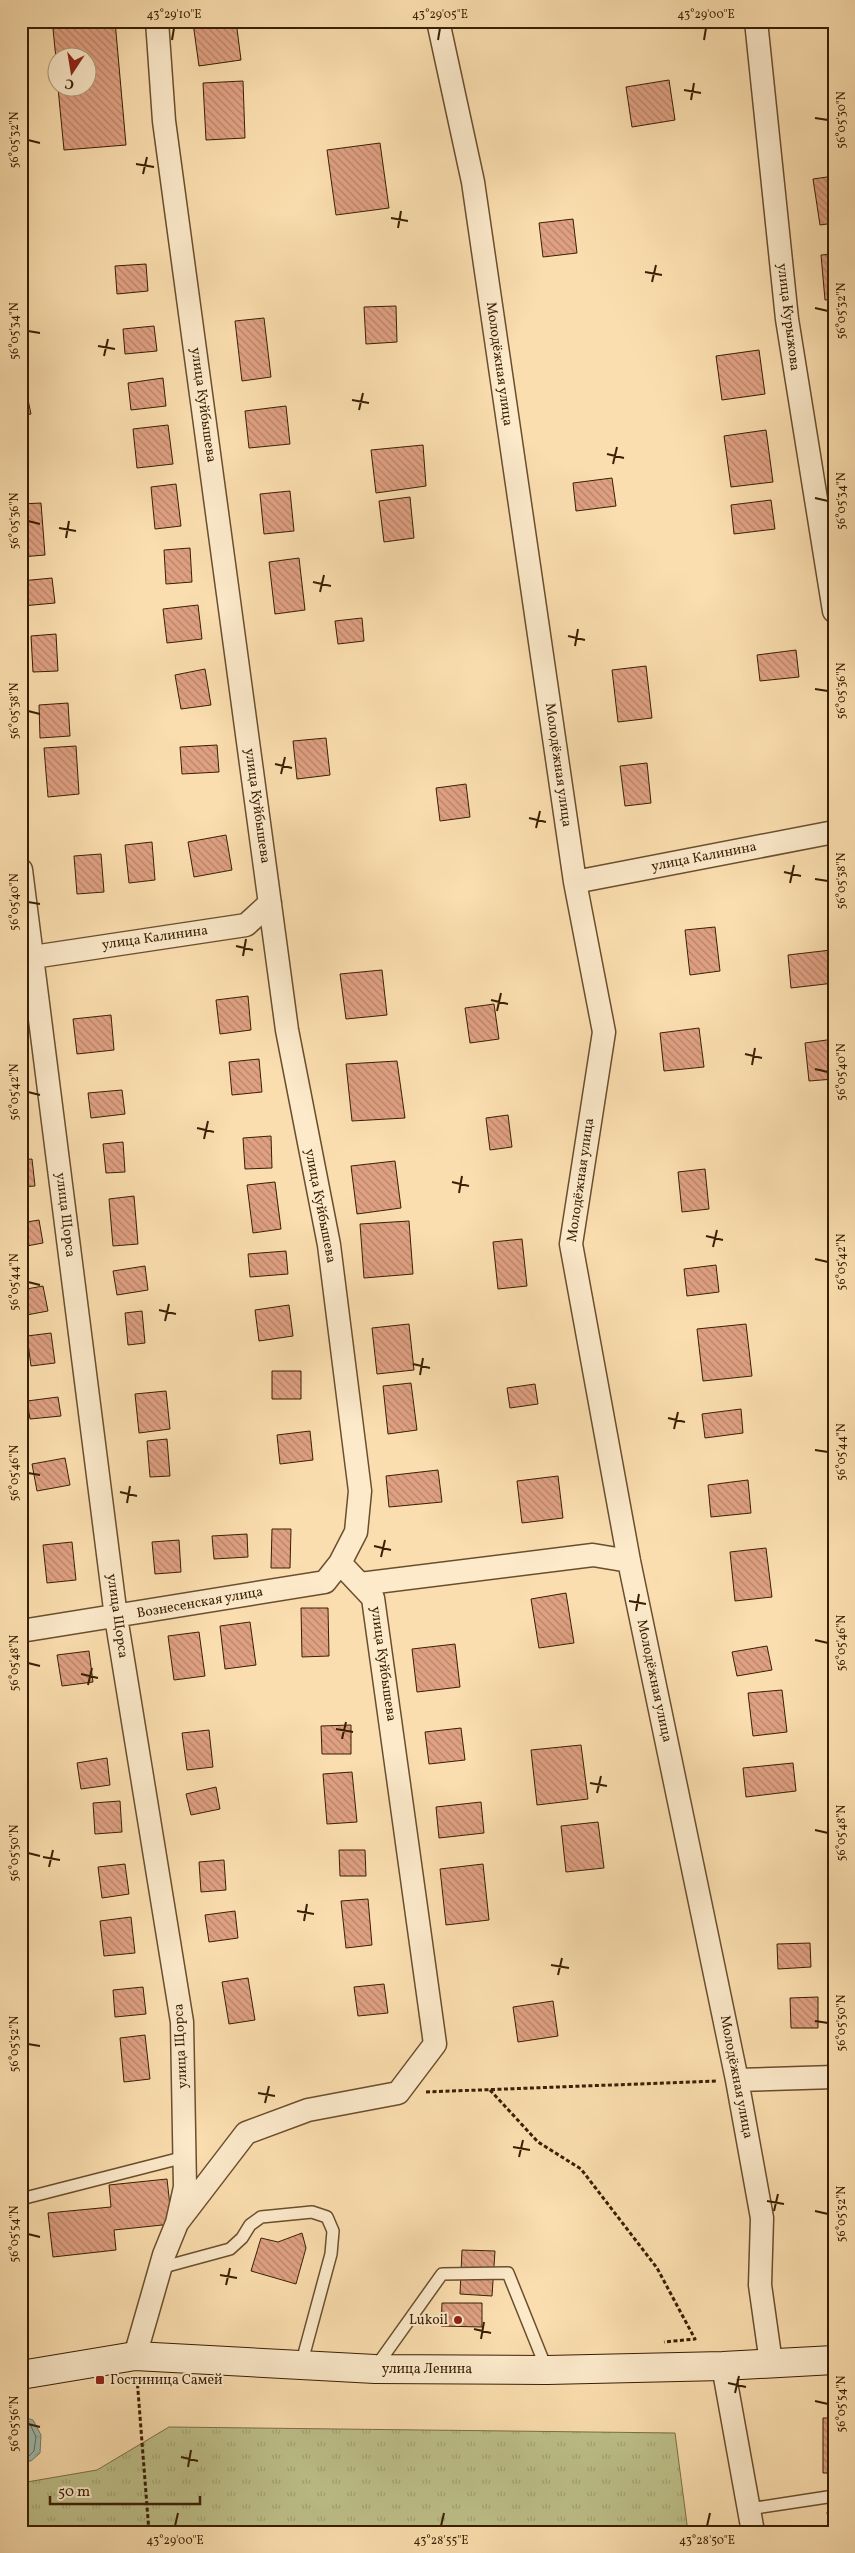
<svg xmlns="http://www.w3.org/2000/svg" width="855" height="2553" viewBox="0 0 855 2553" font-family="Vollkorn,serif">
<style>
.park{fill:url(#park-tufts);stroke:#7c7047}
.water{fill:url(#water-ripples);stroke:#767d6b}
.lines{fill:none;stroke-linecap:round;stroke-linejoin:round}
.shore{stroke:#6c6d5a;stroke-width:1}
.building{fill:url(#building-back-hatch);stroke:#391f03}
.lane-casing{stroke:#6a4f2e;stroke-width:14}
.street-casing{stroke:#6a4f2e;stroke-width:25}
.secondary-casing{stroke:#391f03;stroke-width:30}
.path{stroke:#391f03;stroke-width:3;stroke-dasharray:4 2.5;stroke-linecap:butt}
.lane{stroke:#fceacb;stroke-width:11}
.street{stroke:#fceacb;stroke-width:22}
.secondary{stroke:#fceacb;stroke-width:28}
.ticks{fill:none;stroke:#391f03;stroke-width:2}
.poi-dot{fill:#8f2418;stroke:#fceacb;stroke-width:2}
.labels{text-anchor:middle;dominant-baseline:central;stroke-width:4;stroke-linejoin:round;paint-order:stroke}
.street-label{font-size:14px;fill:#391f03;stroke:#fceacb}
.poi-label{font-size:14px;fill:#391f03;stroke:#fceacb;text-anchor:end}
.neatline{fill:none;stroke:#391f03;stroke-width:2}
.ticks-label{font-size:12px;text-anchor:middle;fill:#391f03}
</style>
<defs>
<pattern id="park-tufts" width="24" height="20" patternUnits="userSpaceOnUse" patternTransform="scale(1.25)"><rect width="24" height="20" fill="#bec18b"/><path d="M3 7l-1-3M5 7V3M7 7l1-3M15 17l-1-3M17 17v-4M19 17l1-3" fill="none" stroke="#a4a576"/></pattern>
<pattern id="water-ripples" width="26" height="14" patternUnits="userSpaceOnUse" patternTransform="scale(1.25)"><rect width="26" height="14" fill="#9fbbb0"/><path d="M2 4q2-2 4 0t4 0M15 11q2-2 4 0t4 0" fill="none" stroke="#8aa096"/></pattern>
<pattern id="building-back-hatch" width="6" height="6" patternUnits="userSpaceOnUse" patternTransform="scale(1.25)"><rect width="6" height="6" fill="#e0a183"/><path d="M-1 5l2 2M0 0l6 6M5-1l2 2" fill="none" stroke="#b78369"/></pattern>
</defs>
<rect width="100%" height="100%" fill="#fbdeaf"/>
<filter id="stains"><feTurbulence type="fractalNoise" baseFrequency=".004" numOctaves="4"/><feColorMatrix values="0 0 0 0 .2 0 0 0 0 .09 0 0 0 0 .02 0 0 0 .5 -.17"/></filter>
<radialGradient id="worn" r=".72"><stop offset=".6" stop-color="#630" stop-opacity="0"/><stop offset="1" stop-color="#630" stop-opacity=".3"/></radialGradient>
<!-- park -->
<path class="park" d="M169,2427L675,2433L688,2532H21V2483L97,2470Z"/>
<!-- water -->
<path class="water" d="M21,2416L33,2420L41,2435L40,2453L31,2461H21Z"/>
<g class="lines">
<!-- shore -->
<path class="shore" d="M21,2421L30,2424L36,2437L34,2451L29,2456H21"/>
</g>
<!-- building -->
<path class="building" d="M64,21H115L126,145L64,150L58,88H88V58H58V79L53,29L64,26Z
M207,21H236L241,60L199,66L193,23Z
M671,21H705V23L672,27Z
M669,80L675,120L632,127L626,87Z
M243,81L245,138L206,140L203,83Z
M24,109L28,142H21V110Z
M380,143L389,208L336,215L327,150Z
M834,176V223L820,225L813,179Z
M573,219L577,253L543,257L539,223Z
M834,254V299L825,300L821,255Z
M146,264L148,291L117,294L115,266Z
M396,306L397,342L366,344L364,307Z
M264,318L271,377L242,381L235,321Z
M154,326L157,351L125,354L123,329Z
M759,350L765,394L722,400L716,356Z
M163,378L166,406L131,410L128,383Z
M27,395L31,414L21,416V396Z
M286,406L290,444L249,448L245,411Z
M168,425L173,464L137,468L133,429Z
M766,430L773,482L731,487L724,436Z
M423,445L426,486L376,493L371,450Z
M612,478L616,506L576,511L573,483Z
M176,484L181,526L155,529L151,487Z
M290,491L294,531L264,534L260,494Z
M410,497L414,538L384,542L379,501Z
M771,500L775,529L734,534L731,505Z
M41,503L45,555L21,557V504Z
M190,548L192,582L166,584L164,550Z
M299,558L305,610L275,614L269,562Z
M52,578L55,603L22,606L21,581Z
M198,605L202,639L167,643L163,609Z
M362,618L364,641L338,644L335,621Z
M56,634L58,671L33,672L31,636Z
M796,650L799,677L760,681L757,655Z
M646,666L652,718L618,722L612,670Z
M205,669L211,705L181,709L175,675Z
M68,703L70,736L40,738L39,705Z
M326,738L330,775L297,779L293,741Z
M217,745L219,772L182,774L180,747Z
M76,746L79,794L48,797L44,748Z
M647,763L651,803L625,806L620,766Z
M466,784L470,817L440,821L436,788Z
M226,835L232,870L194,877L188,842Z
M152,842L155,880L129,883L125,845Z
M101,854L104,892L77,894L74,856Z
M715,927L720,971L690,975L685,930Z
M831,950L834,983L791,988L788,955Z
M382,970L387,1015L346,1019L340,974Z
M248,996L251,1030L220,1034L216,1000Z
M494,1004L499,1039L470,1043L465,1008Z
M111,1015L114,1050L77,1054L73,1019Z
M699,1028L704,1067L664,1071L660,1033Z
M834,1039V1079L809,1081L805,1043Z
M259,1059L262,1092L232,1095L229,1062Z
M397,1061L405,1118L352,1121L346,1064Z
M122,1090L125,1114L91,1118L88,1093Z
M508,1115L512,1147L490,1150L486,1118Z
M271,1136L272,1168L245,1169L243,1138Z
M123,1142L125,1172L106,1173L103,1144Z
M32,1159L35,1186L21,1187V1160Z
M395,1161L401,1208L357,1214L351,1166Z
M705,1169L709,1209L682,1212L678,1172Z
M275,1182L281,1229L253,1233L247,1185Z
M134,1196L138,1244L113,1246L109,1199Z
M39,1220L43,1243L21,1247V1223Z
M409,1221L413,1274L364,1278L360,1224Z
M522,1239L527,1286L498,1289L493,1242Z
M286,1251L288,1274L250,1277L248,1254Z
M716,1265L719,1292L687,1296L684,1269Z
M145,1266L148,1290L117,1295L113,1271Z
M43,1286L48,1311L21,1316V1290Z
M289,1305L293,1336L259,1341L255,1310Z
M142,1311L145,1343L128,1345L125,1313Z
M409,1324L414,1370L377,1374L372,1328Z
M746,1324L752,1376L703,1381L697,1329Z
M51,1333L55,1363L31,1366L27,1336Z
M272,1371H301V1399H272Z
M411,1383L417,1430L388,1434L383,1386Z
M535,1384L538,1404L510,1408L507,1388Z
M166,1391L170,1429L139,1433L135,1394Z
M58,1397L61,1416L30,1419L27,1401Z
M741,1409L743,1433L705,1438L702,1414Z
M310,1431L313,1460L280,1464L277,1435Z
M167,1439L170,1476L150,1477L147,1441Z
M65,1458L70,1485L37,1491L32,1464Z
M438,1470L442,1502L389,1507L386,1476Z
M558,1476L563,1518L522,1523L517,1481Z
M748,1480L751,1513L711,1517L708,1485Z
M272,1529H291L290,1568H271Z
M247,1534L248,1557L214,1559L212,1536Z
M179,1540L181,1572L155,1574L152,1542Z
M72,1542L76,1580L47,1583L43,1545Z
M766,1548L772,1597L735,1601L730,1552Z
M566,1593L574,1643L539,1648L531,1599Z
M301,1608H328L329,1656L302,1657Z
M250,1622L256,1665L225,1669L220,1626Z
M199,1632L205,1676L174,1680L168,1636Z
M455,1644L460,1687L417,1692L412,1649Z
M767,1646L772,1670L737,1676L732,1652Z
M89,1651L93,1682L62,1686L57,1655Z
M21,1669L25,1693L21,1694Z
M782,1690L787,1732L753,1736L748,1693Z
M351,1725V1754H322L321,1726Z
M461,1728L465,1760L429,1764L425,1732Z
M209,1730L213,1767L187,1770L182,1733Z
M581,1745L588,1799L537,1805L531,1750Z
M107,1758L110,1785L81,1789L77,1763Z
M793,1763L796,1791L746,1797L743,1768Z
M352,1772L357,1822L327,1824L323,1774Z
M216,1787L220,1809L191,1815L186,1794Z
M120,1801L122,1832L95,1834L93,1803Z
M481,1802L484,1833L439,1838L436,1807Z
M598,1822L604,1868L566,1872L561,1826Z
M339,1850H365L366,1876H340Z
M224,1860L226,1890L201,1892L199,1862Z
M125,1864L129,1894L102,1898L98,1867Z
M483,1864L489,1920L446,1925L440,1869Z
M368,1899L372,1945L346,1948L341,1901Z
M235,1911L238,1938L209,1942L205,1915Z
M131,1917L135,1953L104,1956L100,1921Z
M810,1943L811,1967L778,1969L777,1944Z
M248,1978L255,2020L229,2024L222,1982Z
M384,1984L388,2013L358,2016L354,1987Z
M143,1987L146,2014L115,2017L113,1990Z
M818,1997V2028H791L790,1998Z
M553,2001L558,2036L518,2042L513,2007Z
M145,2035L150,2079L124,2082L120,2038Z
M167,2179L172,2224L114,2230L116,2250L53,2257L48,2213L111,2207L109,2185Z
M302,2233L306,2248L296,2284L251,2271L261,2238L278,2242Z
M462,2250L495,2251L492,2296L460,2294Z
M442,2303H482V2327L441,2326Z
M823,2418H834V2473H823Z
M834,2511V2532H830L827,2512Z"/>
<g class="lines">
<defs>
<path id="lane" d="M21,2199L185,2157
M160,2268L230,2249L242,2238L250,2225L261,2217L312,2212L327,2217L333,2231L331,2254L301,2365
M375,2368L442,2274L508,2273L547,2370
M749,2509L834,2496"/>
<path id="street" d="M157,21L164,121L287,1030L329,1245L360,1491L356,1532L340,1563L373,1598L435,2044L398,2093L308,2110L246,2133L177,2223
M438,21L473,182L575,882L604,1032L571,1244L629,1561L737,2080L762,2218L760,2285L771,2363
M756,21L787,319L834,611
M21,870L116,1617L182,2022L185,2187L177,2223L164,2255L135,2356
M575,882L834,832
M33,957L246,925L270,903
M360,1584L593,1555L629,1561
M21,1631L325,1582L340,1563
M737,2080L834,2077
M723,2366L753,2532"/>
<path id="secondary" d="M21,2375L135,2356L375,2369L547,2370L723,2366L834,2360"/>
</defs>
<!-- lane casing -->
<use href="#lane" class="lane-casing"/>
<!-- street casing -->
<use href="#street" class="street-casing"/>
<!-- secondary casing -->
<use href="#secondary" class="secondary-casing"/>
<!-- path -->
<path class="path" d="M490,2090L538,2142L581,2169L657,2268L695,2339L664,2342
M426,2092L717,2081
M137,2378L149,2532"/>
<!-- lane -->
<use href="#lane" class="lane"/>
<!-- street -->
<use href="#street" class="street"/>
<!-- secondary -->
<use href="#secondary" class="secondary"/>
</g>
<!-- ticks -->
<path class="ticks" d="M172,40L174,28M438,40L440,28M704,40L706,28M684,90L701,93M691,100L694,83M815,118L828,120M28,140L40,143M136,164L154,167M143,174L147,157M391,218L408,221M398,228L401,211M645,272L662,275M652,282L656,265M815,308L828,311M28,331L40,333M98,346L115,349M104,356L108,339M352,400L369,403M359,410L363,393M607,454L624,458M613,464L617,447M815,498L828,501M28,521L40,524M59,528L76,531M66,538L69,521M313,582L331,586M320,592L324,575M568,636L585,640M575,646L578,629M815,689L828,691M28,711L40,714M275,764L292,768M281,774L285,757M529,818L546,822M536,828L540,811M784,872L801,876M815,879L828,881M790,883L794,865M28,902L40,904M236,946L253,950M243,956L246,939M491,1000L508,1004M497,1011L501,993M745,1054L762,1058M752,1065L755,1048M815,1069L828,1072M28,1092L40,1095M197,1128L214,1132M204,1139L208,1121M452,1182L469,1186M459,1193L462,1176M706,1236L723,1240M713,1247L717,1230M815,1259L828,1262M28,1282L40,1285M159,1310L176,1314M165,1321L169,1304M413,1364L430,1368M420,1375L423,1358M668,1418L685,1422M674,1429L678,1412M815,1450L828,1452M28,1473L40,1475M120,1492L137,1496M127,1503L130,1486M374,1546L391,1550M381,1557L385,1540M629,1601L646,1604M636,1611L639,1594M815,1640L828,1643M28,1663L40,1666M81,1674L98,1678M88,1685L92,1668M336,1729L353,1732M342,1739L346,1722M590,1783L607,1786M597,1793L601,1776M815,1830L828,1833M28,1853L40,1856M43,1857L60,1860M49,1867L53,1850M297,1911L314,1914M304,1921L307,1904M551,1965L569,1968M558,1975L562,1958M815,2021L828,2023M28,2044L40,2046M258,2093L275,2096M265,2103L269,2086M513,2147L530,2150M519,2157L523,2140M767,2201L784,2204M774,2211L778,2194M815,2211L828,2214M28,2234L40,2237M220,2275L237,2278M226,2285L230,2268M474,2329L491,2333M481,2339L484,2322M728,2383L746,2387M735,2393L739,2376M815,2401L828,2404M28,2424L40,2427M181,2457L198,2461M188,2467L191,2450M175,2526L178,2513M441,2526L444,2513M707,2526L710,2513"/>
<!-- markers -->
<g class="poi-dot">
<circle cx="458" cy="2320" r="5"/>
<rect x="95" y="2375" width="10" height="10" rx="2.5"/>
</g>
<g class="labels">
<!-- street labels -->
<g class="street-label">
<text transform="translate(788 317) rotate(83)">улица Курыжова</text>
<text transform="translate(499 364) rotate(82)">Молодёжная улица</text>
<text transform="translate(203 405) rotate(82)">улица Куйбышева</text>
<text transform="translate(558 765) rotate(82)">Молодёжная улица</text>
<text transform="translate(257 806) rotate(82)">улица Куйбышева</text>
<text transform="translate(704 857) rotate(-11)">улица Калинина</text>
<text transform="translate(155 938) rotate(-8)">улица Калинина</text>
<text transform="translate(581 1180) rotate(-82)">Молодёжная улица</text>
<text transform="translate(320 1206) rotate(79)">улица Куйбышева</text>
<text transform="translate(65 1215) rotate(83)">улица Щорса</text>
<text transform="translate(200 1603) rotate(-10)">Вознесенская улица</text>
<text transform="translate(117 1616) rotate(82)">улица Щорса</text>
<text transform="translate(383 1664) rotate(82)">улица Куйбышева</text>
<text transform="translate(654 1681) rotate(78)">Молодёжная улица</text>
<text transform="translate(181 2046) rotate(-93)">улица Щорса</text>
<text transform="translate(736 2077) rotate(79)">Молодёжная улица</text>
<text x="427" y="2369">улица Ленина</text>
</g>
<!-- poi labels -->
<g class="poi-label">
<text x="448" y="2320">Lukoil</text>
<text x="110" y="2380" text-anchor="start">Гостиница Самей</text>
</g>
</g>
<!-- margin -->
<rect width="855" height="2553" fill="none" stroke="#fbdeaf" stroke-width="55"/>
<!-- north arrow -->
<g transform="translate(72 72) rotate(192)"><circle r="24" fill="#fceacb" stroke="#ae997b"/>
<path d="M0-4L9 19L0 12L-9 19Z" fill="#8f2418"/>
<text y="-8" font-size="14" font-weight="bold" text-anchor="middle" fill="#391f03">С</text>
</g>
<!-- scale -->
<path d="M50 2496v8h150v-8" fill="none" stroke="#391f03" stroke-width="2.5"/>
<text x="58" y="2496" font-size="15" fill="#391f03" stroke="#fceacb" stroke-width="4" paint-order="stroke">50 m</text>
<rect x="28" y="28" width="800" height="2498" class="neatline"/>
<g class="ticks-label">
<text x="174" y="18">43°29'10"E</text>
<text x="440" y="18">43°29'05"E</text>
<text x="706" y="18">43°29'00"E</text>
<text transform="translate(841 120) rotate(-90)" y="4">56°05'30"N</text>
<text transform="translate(14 140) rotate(-90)" y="4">56°05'32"N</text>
<text transform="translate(841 311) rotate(-90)" y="4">56°05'32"N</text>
<text transform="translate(14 331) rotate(-90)" y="4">56°05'34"N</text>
<text transform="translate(841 501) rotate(-90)" y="4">56°05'34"N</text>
<text transform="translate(14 521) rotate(-90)" y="4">56°05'36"N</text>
<text transform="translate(841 691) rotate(-90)" y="4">56°05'36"N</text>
<text transform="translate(14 711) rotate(-90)" y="4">56°05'38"N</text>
<text transform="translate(841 881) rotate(-90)" y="4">56°05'38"N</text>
<text transform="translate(14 902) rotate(-90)" y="4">56°05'40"N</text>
<text transform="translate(841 1072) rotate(-90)" y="4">56°05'40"N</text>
<text transform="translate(14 1092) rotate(-90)" y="4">56°05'42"N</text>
<text transform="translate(841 1262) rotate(-90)" y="4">56°05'42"N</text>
<text transform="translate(14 1282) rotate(-90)" y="4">56°05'44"N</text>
<text transform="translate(841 1452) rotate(-90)" y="4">56°05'44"N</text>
<text transform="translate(14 1473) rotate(-90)" y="4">56°05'46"N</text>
<text transform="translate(841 1643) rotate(-90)" y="4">56°05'46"N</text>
<text transform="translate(14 1663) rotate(-90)" y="4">56°05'48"N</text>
<text transform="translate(841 1833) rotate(-90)" y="4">56°05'48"N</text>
<text transform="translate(14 1853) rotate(-90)" y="4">56°05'50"N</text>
<text transform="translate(841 2023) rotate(-90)" y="4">56°05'50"N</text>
<text transform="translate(14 2044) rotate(-90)" y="4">56°05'52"N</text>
<text transform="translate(841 2214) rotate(-90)" y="4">56°05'52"N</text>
<text transform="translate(14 2234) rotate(-90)" y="4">56°05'54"N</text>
<text transform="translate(841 2404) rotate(-90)" y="4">56°05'54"N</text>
<text transform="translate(14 2424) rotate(-90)" y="4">56°05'56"N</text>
<text x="175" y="2544">43°29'00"E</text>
<text x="441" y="2544">43°28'55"E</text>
<text x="707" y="2544">43°28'50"E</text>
</g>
<rect width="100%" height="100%" filter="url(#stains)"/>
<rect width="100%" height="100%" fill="url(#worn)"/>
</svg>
